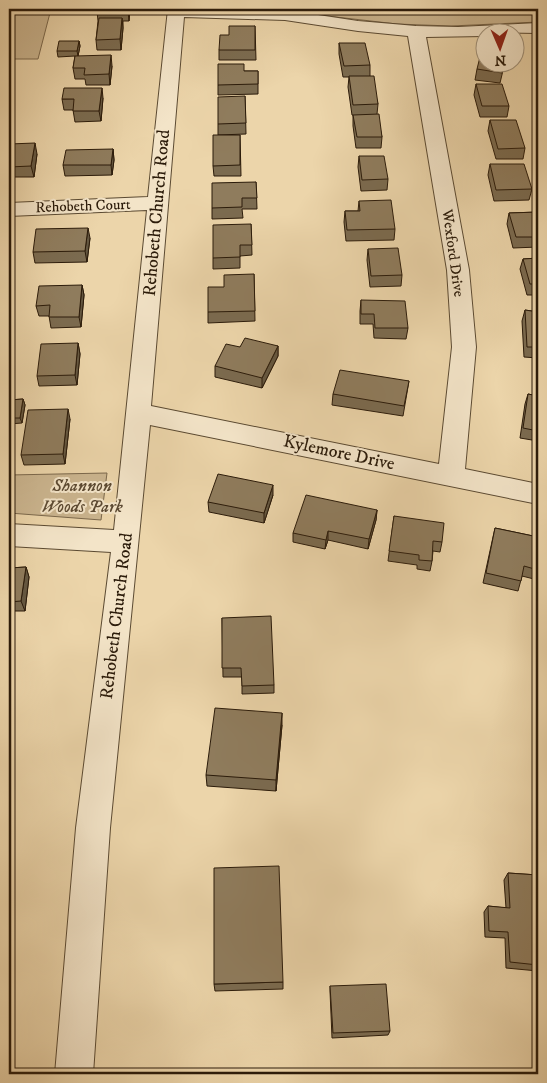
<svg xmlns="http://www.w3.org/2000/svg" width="547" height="1083" viewBox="0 0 547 1083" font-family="'IM FELL DW Pica',serif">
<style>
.green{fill:#cbb58f;stroke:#7b684c}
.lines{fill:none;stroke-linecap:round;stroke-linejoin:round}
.stream{fill:#77654a;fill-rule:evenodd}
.minor-casing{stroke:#5b4a32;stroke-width:2}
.minor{fill:#f3e4c8;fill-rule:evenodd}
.wall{fill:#7b6b50;stroke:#2b1b0a}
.shaded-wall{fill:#645741;stroke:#2b1b0a}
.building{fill:#8f7c5d;stroke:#2b1b0a}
.labels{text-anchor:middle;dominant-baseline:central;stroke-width:4;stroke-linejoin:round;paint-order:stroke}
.far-street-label{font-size:15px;fill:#2b1b0a;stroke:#f3e4c8}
.street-label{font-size:18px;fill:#2b1b0a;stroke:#f3e4c8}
.park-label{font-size:18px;font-style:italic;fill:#5b4932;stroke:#f3e4c8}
</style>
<rect width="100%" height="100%" fill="#ecd5aa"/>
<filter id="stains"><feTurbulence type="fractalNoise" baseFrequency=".004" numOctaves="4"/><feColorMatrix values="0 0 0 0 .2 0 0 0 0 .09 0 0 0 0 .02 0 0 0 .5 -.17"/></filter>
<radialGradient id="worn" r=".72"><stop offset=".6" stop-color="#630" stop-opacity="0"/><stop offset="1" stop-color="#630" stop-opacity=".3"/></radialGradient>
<!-- green -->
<path class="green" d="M9,9H51L38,59H9Z
M266,9H538V22L451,26L397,24Z
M107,473L101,520L9,513V475Z"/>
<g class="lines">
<!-- stream -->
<path class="stream" d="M453,9H477L475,10H455Z"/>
<defs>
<path id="minor" d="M168,9L285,10L358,21L416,26L458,27L538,23V33L484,32V36L426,37L469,270L476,347L465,469L538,484V504L150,425L110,828L93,1074H55L76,828L111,552L9,546V524L114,530L147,210L9,216V203L148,197ZM184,17L285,20L358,31L408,36L447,270L452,347L439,464L151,406Z"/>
</defs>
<!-- minor casing -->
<use href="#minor" class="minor-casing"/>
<!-- minor -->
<use href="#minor" class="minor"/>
</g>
<!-- wall -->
<path class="wall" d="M130,9L129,21H123V28L121,50H97L96,40L98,21L97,11Z
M255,26L256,60H219V50L229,35Z
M79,41L80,46L78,56L112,66L110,85H86L85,79H75L73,68L75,56L58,57L57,51Z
M339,43L370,65V76L378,104L377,114L382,137L381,148H356L353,126V115H352L348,87L349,77H343L339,54Z
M484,62H505L500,83L475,80L477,69Z
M244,71H258V94L218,95V85Z
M476,84L509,106L507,117H480L474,95Z
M245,96L246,134L218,135V124Z
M103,98L101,121L75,122L73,110H64L62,99Z
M490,120L525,148L523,159H496L488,131Z
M240,135L241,176H214L213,166Z
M9,144L37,154L34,177H9Z
M113,149L114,160L112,175L65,176L63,165Z
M359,156L388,179L387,190L361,191L358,167Z
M490,164L532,189L529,200L494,201L488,175Z
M256,182L257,209H242L243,218L212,219V208Z
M359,201L395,229L394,240L346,241L344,222L345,211H358Z
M538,212V247L513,248L507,224L509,213Z
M251,224L252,255L240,256V268L213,269V258Z
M90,238L87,262L35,263L33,252Z
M368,249L402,275L401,286L370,287L367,260Z
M538,258V295H527L520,269L523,259Z
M254,274L255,321L208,323V312Z
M82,285L84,295L81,327L51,328L49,316H39L36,306Z
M361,300L408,328L406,339L374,338L373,324H360V311Z
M525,310L538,312V358L524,357L522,321Z
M78,343L80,354L77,385L39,386L37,376Z
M278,346V356L262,388L215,377V366L240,347Z
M409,381L403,416L332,405L333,394Z
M528,394L538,396V441L520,438L525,404Z
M23,399L25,405L22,423L9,424V400Z
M70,419L65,464L24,465L21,455Z
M273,495L264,523L209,512L208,502Z
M377,510L376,520L368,549L328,540L325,549L293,542V533Z
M394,516L442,542L440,552L433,551L432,561L430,571L417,569V565L388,561Z
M495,528L538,537V580L522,576L518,591L483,583L493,537Z
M26,567L29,577L25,611H9V568Z
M222,618L274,685V693L242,694V677H223Z
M282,725L276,791L207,786L206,775Z
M508,873L538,875V971L506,968L505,938L485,937L484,912L488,906L506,908L504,880Z
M283,982V989L215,991L214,984Z
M330,986L390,1031L388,1035L332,1038L330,991Z"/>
<!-- shaded-wall -->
<path class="shaded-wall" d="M128,9H130L129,21L128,11Z
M122,18L123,28L121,50L120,39Z
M79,41L80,46L78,56L77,51Z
M111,55L112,66L110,85L109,74Z
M102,88L103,98L101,121L99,111Z
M35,143L37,154L34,177L31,166Z
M113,149L114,160L112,175L111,165Z
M88,228L90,238L87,262L85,251Z
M82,285L84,295L81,327L79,317Z
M78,343L80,354L77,385L75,375Z
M278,346V356L262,388V378Z
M23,399L25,405L22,423L20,418Z
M68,409L70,419L65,464L63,454Z
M273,485V495L264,523V513Z
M377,510L376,520L368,549L369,539Z
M328,531V540L325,549L326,540Z
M26,567L29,577L25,611L21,601Z
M282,713V725L276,791V780Z"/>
<!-- building -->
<path class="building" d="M97,9H128V11H97Z
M99,18H122L120,39L96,40Z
M229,26H255V50H219L220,35H229Z
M59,41H79L77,51H57Z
M484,41V62H505L502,73L477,69Z
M339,43H365L370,65L344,66Z
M111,55L109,74L84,75L85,68H73L75,56Z
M218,64H244V71H258V84L218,85Z
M349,76H374L378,104L353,105Z
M476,84H502L509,106H482Z
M64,88H102L99,111H73L74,99H62Z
M245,96L246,123L218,124V97Z
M379,114L382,137H357L353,115Z
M490,120H516L525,148L498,149Z
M213,135H240V165L213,166Z
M35,143L31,166L9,167V144Z
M113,149L111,165H63L66,150Z
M359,156H384L388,179L362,180Z
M490,164H524L532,189L496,190Z
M256,182L257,198H242V207L212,208V183Z
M391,200L395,229L347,230L345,211H360L359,201Z
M538,212V237H516L509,213Z
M251,224L252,245H240V257L213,258V225Z
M88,228L85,251L33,252L36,229Z
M398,248L402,275L371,276L368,249Z
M538,258V284H530L523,259Z
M254,274L255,311L208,312V287H224V275Z
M82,285L79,317H49L50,305L36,306L39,286Z
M361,300L405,301L408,328H375L374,314H361Z
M525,310L538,312V347H527Z
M245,338L278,346L262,378L215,366L226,344L240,347Z
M78,343L75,375L37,376L41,344Z
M340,370L409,381L404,406L333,394Z
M528,394L538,396V431L523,428Z
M23,399L20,418H9V400Z
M68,409L63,454L21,455L28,410Z
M218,474L273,485L264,513L208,502Z
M306,495L377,510L369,539L328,531L326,540L293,533Z
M394,516L444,523L442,542L433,541L432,561L419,560V555L389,551Z
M495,528L538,537V570L524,566L521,581L486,573Z
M26,567L21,601L9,602V568Z
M271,616L274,685L242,686L241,668H222V618Z
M215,708L282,713L276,780L206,775Z
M279,866L283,982L214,984V868Z
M508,873L538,875V965L510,962L508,932L489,931L488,906L510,908Z
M386,984L390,1031L333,1033L330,986Z"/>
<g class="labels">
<!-- far-street labels -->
<g class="far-street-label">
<text transform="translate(83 206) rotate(-2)">Rehobeth Court</text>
<text transform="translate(453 253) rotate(82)">Wexford Drive</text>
</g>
<!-- street labels -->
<g class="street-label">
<text transform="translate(157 213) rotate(-85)">Rehobeth Church Road</text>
<text transform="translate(339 453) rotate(12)">Kylemore Drive</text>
<text transform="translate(117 616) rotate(-83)">Rehobeth Church Road</text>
</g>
<!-- park labels -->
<g class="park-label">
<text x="82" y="486">Shannon<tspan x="82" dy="21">Woods Park</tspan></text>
</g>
</g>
<!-- margin -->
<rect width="547" height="1083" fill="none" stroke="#ecd5aa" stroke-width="30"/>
<rect x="10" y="10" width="527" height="1063" fill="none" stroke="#2b1b0a" stroke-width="2.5"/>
<rect x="15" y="15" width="517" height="1053" fill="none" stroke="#2b1b0a"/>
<!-- north arrow -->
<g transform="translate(500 48) rotate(178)"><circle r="24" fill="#f3e4c8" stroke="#a3947c"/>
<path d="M0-4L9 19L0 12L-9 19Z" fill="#8f2418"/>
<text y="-8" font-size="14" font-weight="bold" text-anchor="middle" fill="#2b1b0a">N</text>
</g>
<rect width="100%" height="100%" filter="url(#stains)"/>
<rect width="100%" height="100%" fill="url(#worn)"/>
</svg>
